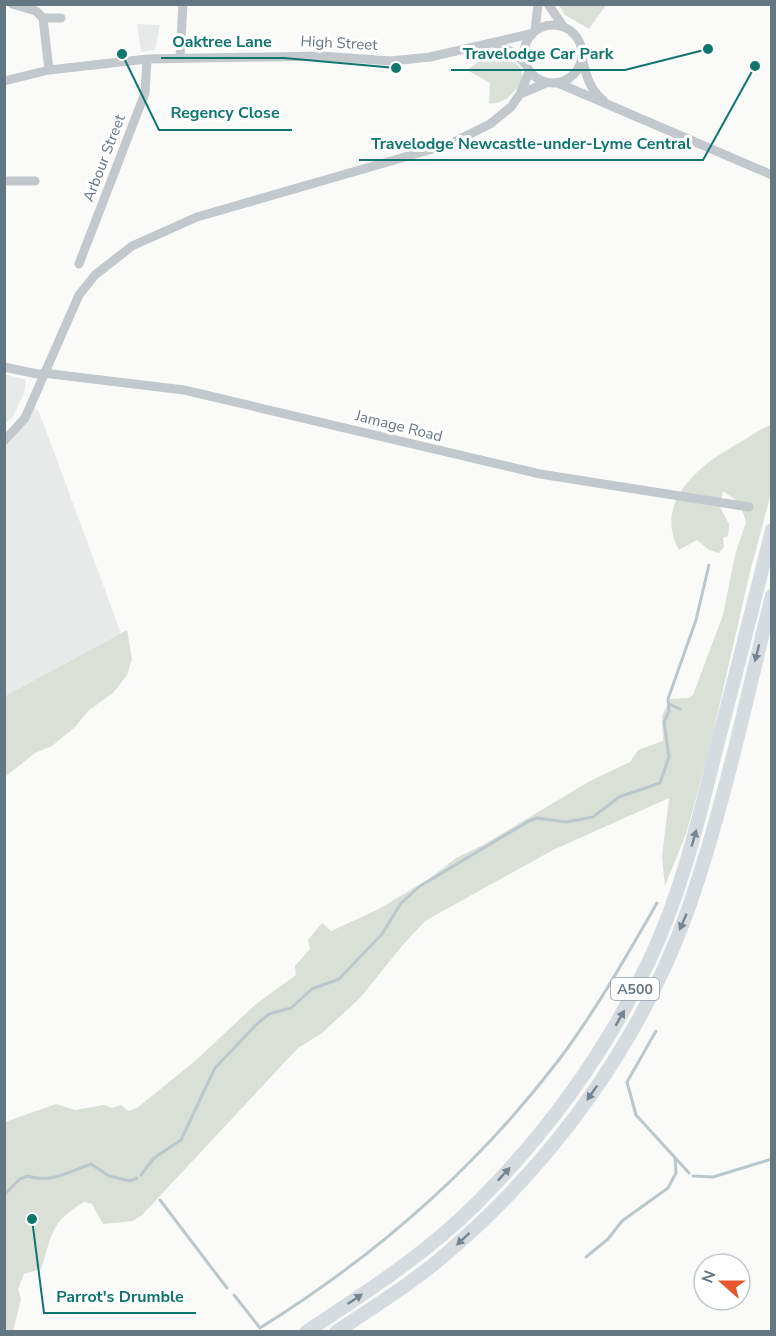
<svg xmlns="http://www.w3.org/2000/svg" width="776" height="1336" viewBox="0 0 776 1336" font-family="'Nunito Sans',sans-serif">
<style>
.built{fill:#e8e9e9}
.green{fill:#dadfd7}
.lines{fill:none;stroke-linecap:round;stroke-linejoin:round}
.stream{stroke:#bbc7cb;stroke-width:3}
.minor{stroke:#c3c8cc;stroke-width:9}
.highway{stroke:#d6dbdf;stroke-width:14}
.oneway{fill:#768591}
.labels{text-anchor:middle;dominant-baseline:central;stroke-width:6;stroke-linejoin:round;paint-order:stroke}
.shield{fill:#fff;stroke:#939fa8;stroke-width:1.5}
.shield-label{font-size:14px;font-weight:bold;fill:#657683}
.street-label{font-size:15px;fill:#657683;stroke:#fff}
.leader{fill:none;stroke:#0f766e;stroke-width:2}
.callout-dot{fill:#0f766e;stroke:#fff;stroke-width:2}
.callout-label{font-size:16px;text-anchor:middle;font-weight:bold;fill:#0f766e;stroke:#fff;stroke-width:6;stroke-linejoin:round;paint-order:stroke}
</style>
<rect width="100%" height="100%" fill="#fafaf8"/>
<!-- built -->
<path class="built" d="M137,24L160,25L155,50L141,52Z
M5,374L26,380L24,393L14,415L5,424Z
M31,405L39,412L121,633L5,696V441Z"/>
<!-- green -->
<path class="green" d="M559,5H606L589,29L565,15Z
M498,48L521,68L523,81C514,92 504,105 489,103L490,83L467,70Z
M771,425V493L749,576L709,751L686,834L665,886L662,857L669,798L553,850L425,921L402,946L360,998L322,1033L298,1048L142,1215L133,1221L103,1224L92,1204L84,1202C49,1223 53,1234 41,1269L24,1274L18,1289L21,1299L13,1331L5,1332V1122L56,1104L75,1110L104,1105L112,1108L121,1105L128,1111L137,1108L195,1061L256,1004L296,975L295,966L310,949L308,940L322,923L331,931L377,910L429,879L456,858L483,845L590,781L630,762L638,750L663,741L662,716L670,699L688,698L693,695L723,615L735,555L746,522L740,503L723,491L720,507L729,524L728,536L723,538L724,547L719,553L709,550L697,540L679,550C652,501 702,463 739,443C750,437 759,429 771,425Z
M127,630L132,659L127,675L113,693L89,710L75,727L52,746L35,753L5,777V696Z"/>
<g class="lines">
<!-- stream -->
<path class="stream" d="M669,704L680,709
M656,1031L627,1082L636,1115L689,1173
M141,1175L154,1158L181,1140L215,1068L256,1025L269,1014L291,1008L312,989L339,979L382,934L401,903L420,886L529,821L537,818L566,822L593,817L619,797L660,783L669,757L664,722L669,711L668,699L696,620L709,565
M693,1176L713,1177L772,1159
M4,1195L20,1179L28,1176C50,1184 71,1171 91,1164L109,1176L130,1181L137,1178
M160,1200L227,1288
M586,1257L608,1239L622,1221L668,1188L676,1173L675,1159
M234,1295L260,1328C374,1257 476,1168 558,1061C595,1012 626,957 657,903"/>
<!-- minor -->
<path class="minor" d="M12,4L36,11L43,18L49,70
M548,4L563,26
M43,18H61
M524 54a29 29 0 1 1 58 0a29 29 0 1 1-58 0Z
M535,30L538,4
M494,43L516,54L524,63
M180,58L183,4
M582,58C586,74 589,89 603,100
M4,81L49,70L147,59L321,56L391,61L430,57L530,34
M558,83L772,175
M520,94L546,83
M4,181H35
M79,264L145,93L147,59
M4,367L42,375
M43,373L184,390L540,474L749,507
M4,441L25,418L79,295L95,275L132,246L197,217L450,144L490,124L511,107L520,94L529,72"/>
<!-- highway -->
<path class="highway" d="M306,1332C365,1293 426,1254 476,1204C547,1133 606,1052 649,961C681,894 698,822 716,750C735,677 754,603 772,530
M336,1332C373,1307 413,1283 447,1253C554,1162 642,1040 689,907C724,806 746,700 772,596"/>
</g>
<!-- one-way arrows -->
<defs><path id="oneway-solid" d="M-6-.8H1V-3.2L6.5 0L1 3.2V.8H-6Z" transform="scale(1.5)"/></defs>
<g class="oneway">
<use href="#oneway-solid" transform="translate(757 653) rotate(104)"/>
<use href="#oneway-solid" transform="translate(694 838) rotate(-74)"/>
<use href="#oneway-solid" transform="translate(683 922) rotate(113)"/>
<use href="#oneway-solid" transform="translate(620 1018) rotate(-60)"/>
<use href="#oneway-solid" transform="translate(592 1093) rotate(125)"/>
<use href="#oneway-solid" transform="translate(504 1174) rotate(-47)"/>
<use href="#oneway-solid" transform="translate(463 1239) rotate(137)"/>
<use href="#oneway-solid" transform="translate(355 1299) rotate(-34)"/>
</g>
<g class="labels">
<!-- shield labels -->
<rect class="shield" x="611" y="978" width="48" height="22" rx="4.5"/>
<g class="shield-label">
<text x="635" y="989">A500</text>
</g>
<!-- street labels -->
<g class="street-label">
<text transform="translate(339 43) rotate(3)">High Street</text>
<text transform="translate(104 158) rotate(-69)">Arbour Street</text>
<text transform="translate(399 426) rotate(14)">Jamage Road</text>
</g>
</g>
<!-- callouts -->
<path class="leader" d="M396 68L284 58H161M708 49L625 70H451M122 54L159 130H292M755 66L703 160H359M32 1219L44 1313H196"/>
<g class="callout-dot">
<circle cx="396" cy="68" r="6"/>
<circle cx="708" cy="49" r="6"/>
<circle cx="122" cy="54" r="6"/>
<circle cx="755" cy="66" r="6"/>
<circle cx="32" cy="1219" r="6"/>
</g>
<g class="callout-label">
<text x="222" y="47">Oaktree Lane</text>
<text x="538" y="59">Travelodge Car Park</text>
<text x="225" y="118">Regency Close</text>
<text x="531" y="149">Travelodge Newcastle-under-Lyme Central</text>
<text x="120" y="1302">Parrot's Drumble</text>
</g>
<!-- border -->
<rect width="776" height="1336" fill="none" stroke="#657683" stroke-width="12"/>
<!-- north arrow -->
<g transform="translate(722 1282) rotate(291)"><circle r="28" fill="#ffffff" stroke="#c1c8cd" stroke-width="1.5"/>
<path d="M0-4.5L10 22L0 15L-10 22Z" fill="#e4572e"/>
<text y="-9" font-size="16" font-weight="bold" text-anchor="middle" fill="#657683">N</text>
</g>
</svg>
